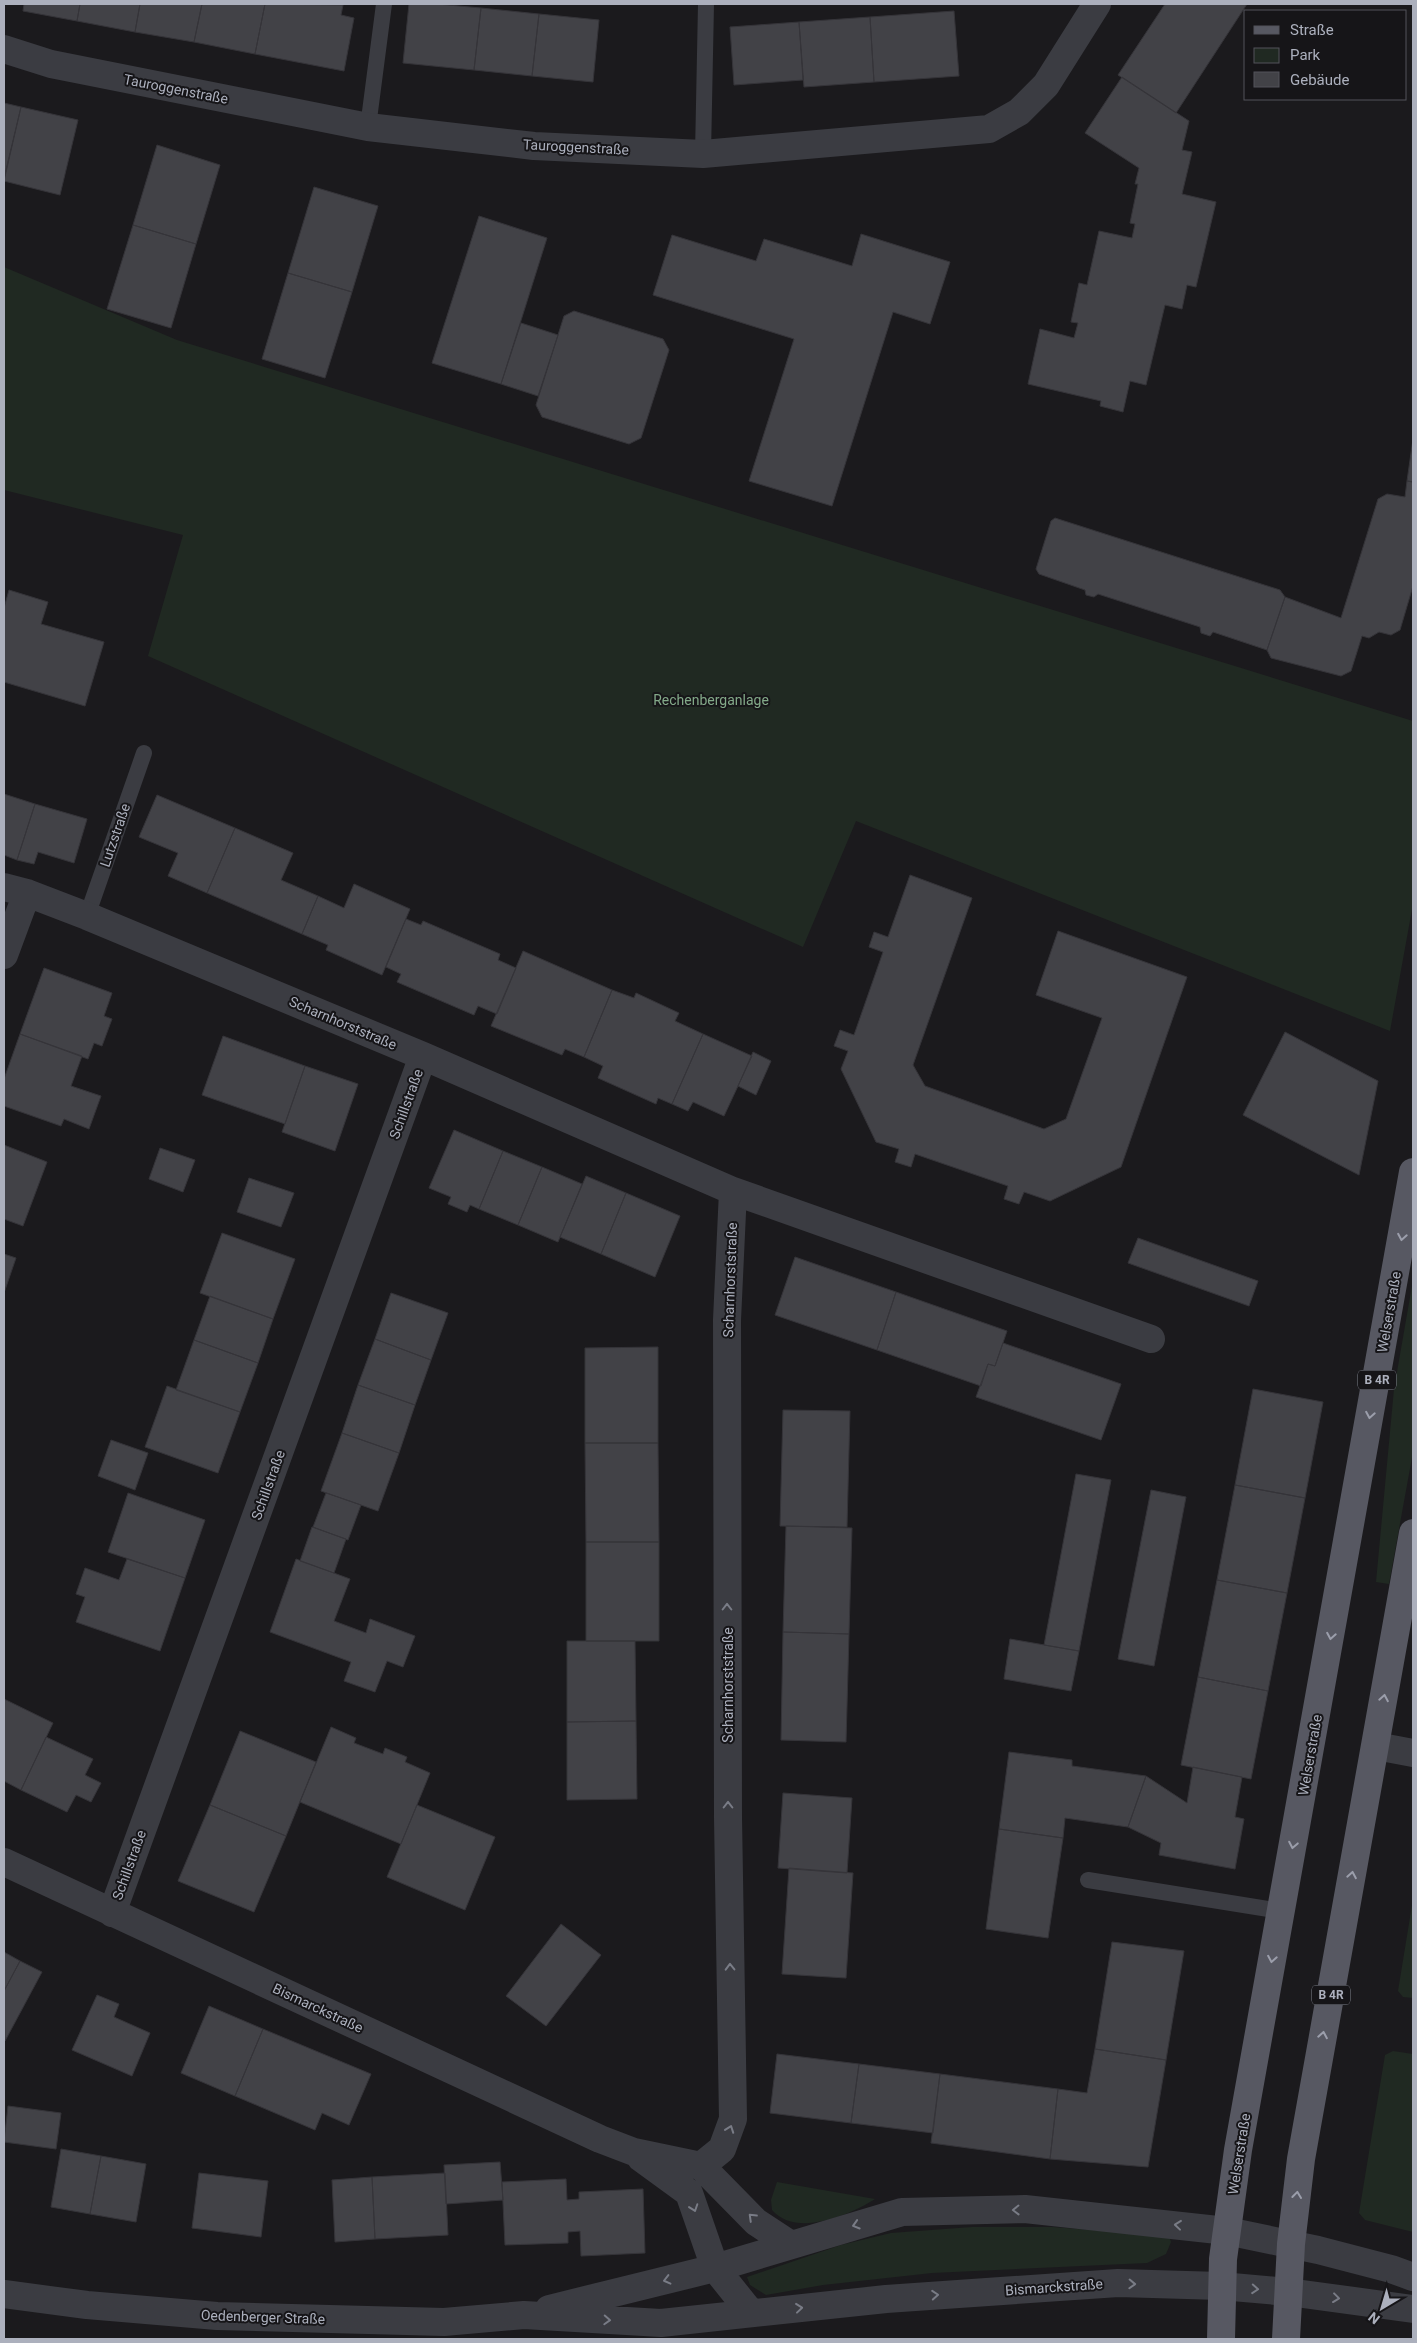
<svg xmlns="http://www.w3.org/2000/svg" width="1417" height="2343" viewBox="0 0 1417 2343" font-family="Roboto,sans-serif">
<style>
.green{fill:#202922}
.building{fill:#424247;stroke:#353439}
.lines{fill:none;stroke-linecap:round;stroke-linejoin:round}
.lane{stroke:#3b3c42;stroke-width:16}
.street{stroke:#3b3c42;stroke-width:28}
.primary{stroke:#575862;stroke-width:28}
.oneway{stroke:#9b9eab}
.oneway2{stroke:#797c86}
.labels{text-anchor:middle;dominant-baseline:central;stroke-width:4;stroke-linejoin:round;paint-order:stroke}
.shield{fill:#161518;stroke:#7f828c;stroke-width:1}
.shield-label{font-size:12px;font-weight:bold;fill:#acb0bd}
.street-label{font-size:14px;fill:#acb0bd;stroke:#161518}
.park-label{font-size:14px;fill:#83a989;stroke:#161518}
</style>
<rect width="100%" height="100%" fill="#1b1a1d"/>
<!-- green -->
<path class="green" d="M4,267L177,340L1413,721V904L1390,1031L856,821L803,947L148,656L183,535L4,490Z
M1413,1280V1452L1389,1584L1376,1582L1394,1389Z
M1413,1899V1998L1403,1997L1398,1991Z
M1393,2051L1413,2054V2232L1365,2220L1359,2213L1385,2055Z
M777,2182L875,2199C850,2215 796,2238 772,2210L771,2200Z
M972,2227H1052L1169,2236L1171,2242L1166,2254L1147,2263L932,2273L823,2285L766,2295L750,2285L747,2277L841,2245L891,2233Z"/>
<!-- building -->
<path class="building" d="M24,4H80L77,21L23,11Z
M80,4H140L135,32L77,21Z
M140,4H202L194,42L135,32Z
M202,4H265L255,54L194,42Z
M265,4L343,5L341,15L354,18L344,71L255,54Z
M409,4H437L481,8L474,70L403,63Z
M1165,4H1247L1176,113L1118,75Z
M481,8L539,14L532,76L474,70Z
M954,11L959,76L874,82L870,17Z
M539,14L599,20L593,82L532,76Z
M870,17L874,82L804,87L799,22Z
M799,22L803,80L734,85L730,27Z
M1122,77L1189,121L1182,150L1192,152L1182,194L1216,202L1196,287L1187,285L1182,309L1165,305L1146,385L1130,381L1123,412L1100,406L1101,401L1028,384L1040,329L1074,338L1078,323L1071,322L1079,283L1087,285L1099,231L1132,238L1135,224L1130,223L1138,184H1135L1139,168L1085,133Z
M4,103L21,107L4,178Z
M21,107L78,120L60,195L4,181Z
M157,145L220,165L196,244L133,225Z
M314,187L378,206L352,292L288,273Z
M479,216L547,238L501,384L432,363Z
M133,225L196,244L171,328L107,309Z
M861,234L950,262L930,324L893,312L832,506L749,481L794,339L653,295L672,235L756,261L764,239L852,266Z
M288,273L352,292L325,378L262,359Z
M574,311L663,339L669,350L641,438L629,444L542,417L536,405L564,316Z
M521,323L558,335L538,396L501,384Z
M1413,439V482L1407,481Z
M1407,481L1413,482V586L1400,630L1391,635L1379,632L1369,638L1362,636L1351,671L1341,676L1271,658L1267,650L1285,597L1341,618L1378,499L1387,494L1405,497Z
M1055,518L1280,590L1285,597L1267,650L1213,632L1210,636L1201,633L1200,627L1098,594L1094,597L1086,595L1085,590L1039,574L1036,569L1051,521Z
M9,590L48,602L41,624L104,642L85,706L4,682V608Z
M4,794L35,804L17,860L4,855Z
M157,795L235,828L207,893L168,876L178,853L139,837Z
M35,804L87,819L74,863L38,852L34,864L17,860Z
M235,828L293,853L281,880L318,896L302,934L207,893Z
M910,875L972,898L913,1065L925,1086L1044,1129L1066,1119L1102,1018L1036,995L1058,931L1187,977L1121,1167L1050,1201L1024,1192L1019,1204L1004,1199L1008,1186L915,1154L911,1167L895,1162L899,1149L876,1142L841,1069L848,1051L834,1046L840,1030L854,1035L883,952L869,947L874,932L888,937Z
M354,884L410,909L382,975L326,950L328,945L302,934L318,896L344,908Z
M406,919L421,925L423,921L500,954L498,960L516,968L497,1014L478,1006L474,1015L397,982L401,974L386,967Z
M523,951L612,990L584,1057L565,1049L562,1055L491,1026Z
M44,968L112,993L104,1016L112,1019L102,1046L94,1043L88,1059L20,1034Z
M612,990L634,998L636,993L679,1013L675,1021L703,1034L672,1104L658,1098L656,1104L598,1078L603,1066L584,1057Z
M1285,1032L1378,1081L1359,1175L1243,1115Z
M20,1034L82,1056L71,1086L101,1096L89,1129L64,1119L61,1126L4,1106V1079Z
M703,1034L752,1056L724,1116L693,1102L688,1111L672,1104Z
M223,1036L305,1066L285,1124L202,1095Z
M753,1052L771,1061L756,1095L738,1086Z
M305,1066L358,1084L335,1151L282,1132Z
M454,1130L503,1151L479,1209L470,1205L467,1212L448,1204L451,1197L429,1188Z
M4,1145L47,1162L23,1226L4,1219Z
M160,1148L195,1160L183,1192L149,1179Z
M503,1151L542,1167L518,1225L479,1209Z
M542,1167L582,1184L558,1242L518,1225Z
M586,1176L626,1193L601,1254L560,1237Z
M249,1178L294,1193L281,1227L237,1212Z
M626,1193L680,1216L655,1277L601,1254Z
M222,1233L295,1259L273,1319L200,1293Z
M1138,1238L1258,1281L1249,1306L1128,1263Z
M4,1254L16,1258L4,1293Z
M795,1257L896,1292L877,1350L775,1315Z
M896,1292L1007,1331L995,1366L988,1364L981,1386L877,1350Z
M391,1293L448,1313L431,1360L375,1339Z
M210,1296L273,1319L258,1363L194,1340Z
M375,1339L431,1360L415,1405L358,1385Z
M194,1340L258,1363L240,1412L176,1390Z
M1003,1343L1121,1384L1101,1440L976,1397L988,1364L995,1366Z
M658,1347V1443H585V1348Z
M358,1385L415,1405L399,1453L342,1433Z
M167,1386L240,1412L218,1473L145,1447Z
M1253,1389L1323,1402L1305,1498L1235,1485Z
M783,1410L850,1411L847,1527L780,1526Z
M342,1433L399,1453L378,1511L321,1491Z
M111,1440L148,1453L135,1490L98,1476Z
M585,1443H658L659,1542H586Z
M1076,1474L1111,1480L1079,1651L1044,1645Z
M1235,1485L1305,1498L1287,1593L1217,1580Z
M1151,1490L1186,1497L1154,1666L1118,1659Z
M128,1493L205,1520L185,1578L108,1552Z
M326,1493L361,1505L348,1540L313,1527Z
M786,1526L852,1528L849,1634L783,1632Z
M312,1527L346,1539L334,1573L300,1561Z
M586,1542H659V1641H586Z
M127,1559L185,1578L160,1651L76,1622L85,1597L76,1594L85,1568L119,1580Z
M296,1559L350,1579L334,1621L366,1633L370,1619L415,1636L403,1667L387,1661L375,1692L344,1681L351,1662L270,1632Z
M1217,1580L1287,1593L1268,1691L1198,1677Z
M783,1632L849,1634L846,1742L781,1740Z
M1010,1639L1079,1651L1071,1691L1004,1679Z
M567,1641H635L636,1721L567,1722Z
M1198,1677L1268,1691L1251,1779L1181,1765Z
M4,1699L53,1723L21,1790L4,1781Z
M636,1721L637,1799L567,1800V1722Z
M331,1727L356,1738L354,1743L383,1754L385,1748L407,1757L405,1762L430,1773L401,1844L300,1802Z
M240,1731L316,1762L286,1836L210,1805Z
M46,1737L93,1759L85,1775L101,1783L91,1802L76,1795L67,1812L21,1790Z
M1009,1752L1072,1760V1766L1146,1776L1128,1827L1065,1818L1063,1838L999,1829Z
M1193,1767L1242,1777L1235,1817L1244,1819L1235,1869L1159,1855L1161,1843L1128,1827L1146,1776L1187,1803Z
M783,1793L852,1798L847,1873L778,1868Z
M210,1805L286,1836L254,1912L178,1881Z
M417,1805L495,1837L465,1910L387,1877Z
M999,1829L1063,1838L1048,1938L986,1929Z
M789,1868L853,1873L846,1978L782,1974Z
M561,1924L601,1955L546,2026L506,1996Z
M1112,1942L1184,1951L1166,2060L1095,2049Z
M4,1952L20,1961L4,1991Z
M20,1961L42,1972L5,2041L4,1991Z
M97,1995L119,2004L114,2017L150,2033L132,2076L72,2050Z
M209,2006L263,2029L235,2096L181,2073Z
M263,2029L371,2074L349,2125L322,2113L315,2130L235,2096Z
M1095,2049L1166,2060L1148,2167L1050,2159L1058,2089L1087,2093Z
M777,2054L859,2064L851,2123L770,2113Z
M859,2064L940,2074L933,2133L851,2123Z
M940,2074L1058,2089L1050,2159L931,2143Z
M8,2106L61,2113L56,2149L4,2142Z
M61,2149L101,2156L90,2214L51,2207Z
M101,2156L146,2164L136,2222L90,2214Z
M500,2162L503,2200L446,2204L444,2165Z
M199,2173L268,2181L261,2237L192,2228Z
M445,2173L448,2235L375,2239L372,2177Z
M372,2177L375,2239L335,2242L332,2180Z
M566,2179L567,2200L579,2199V2192L643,2189L645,2253L581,2256L580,2231L568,2232V2243L505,2245L502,2182Z"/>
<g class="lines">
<!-- lane -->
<path class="lane" d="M368,127L384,4
M703,154L706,4
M87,916L144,753
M1088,1880L1280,1911"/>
<!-- street -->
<path class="street" d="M4,49L51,64L368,127L534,146L703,154L989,129L1019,112L1046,85L1097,4
M4,887L27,893L87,916L423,1056L733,1191L1151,1339
M4,955L27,893
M1376,1746L1413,1753
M4,1862L600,2139L634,2152L701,2166L756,2222L791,2245
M112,1913L423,1056
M641,2158L689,2193L715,2268L751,2313
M701,2166L722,2149L733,2119L728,1817L727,1320L733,1191
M4,2294L87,2305L217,2316L444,2322L524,2315L661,2323L886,2299L1118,2283L1221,2286L1288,2292L1413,2309
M549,2309L715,2268L902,2212L1025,2209L1227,2231L1318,2250L1391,2269L1413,2277"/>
<!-- primary -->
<path class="primary" d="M1221,2339L1223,2259L1238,2150L1413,1172
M1286,2339L1291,2244L1301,2159L1413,1533"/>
</g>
<!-- one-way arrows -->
<defs><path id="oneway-chevron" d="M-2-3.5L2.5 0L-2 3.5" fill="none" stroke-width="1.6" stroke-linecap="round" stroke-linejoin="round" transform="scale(1.25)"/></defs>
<g class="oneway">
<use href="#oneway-chevron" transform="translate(1402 1237) rotate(100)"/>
<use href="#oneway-chevron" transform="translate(1370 1415) rotate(100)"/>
<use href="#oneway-chevron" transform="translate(1331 1636) rotate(100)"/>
<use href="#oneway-chevron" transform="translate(1384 1698) rotate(-80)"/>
<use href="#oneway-chevron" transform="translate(1293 1845) rotate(101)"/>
<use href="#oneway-chevron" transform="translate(1352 1875) rotate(-80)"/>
<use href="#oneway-chevron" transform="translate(1272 1959) rotate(100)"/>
<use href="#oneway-chevron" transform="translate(1323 2035) rotate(-80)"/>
<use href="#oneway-chevron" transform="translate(1297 2195) rotate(-83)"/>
</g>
<g class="oneway2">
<use href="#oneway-chevron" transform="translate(727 1607) rotate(-90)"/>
<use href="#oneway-chevron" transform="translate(728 1805) rotate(-90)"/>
<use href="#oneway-chevron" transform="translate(730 1967) rotate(-91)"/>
<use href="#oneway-chevron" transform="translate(730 2129) rotate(-70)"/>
<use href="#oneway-chevron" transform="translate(694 2208) rotate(71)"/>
<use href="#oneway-chevron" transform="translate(1016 2210) rotate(179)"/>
<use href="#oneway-chevron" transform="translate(752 2217) rotate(-136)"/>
<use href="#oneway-chevron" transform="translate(856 2225) rotate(163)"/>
<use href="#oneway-chevron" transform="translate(1178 2225) rotate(-174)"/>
<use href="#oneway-chevron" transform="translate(667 2280) rotate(166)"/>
<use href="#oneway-chevron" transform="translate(1132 2284) rotate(2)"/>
<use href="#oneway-chevron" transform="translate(1255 2289) rotate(4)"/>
<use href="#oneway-chevron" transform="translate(935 2295) rotate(-4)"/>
<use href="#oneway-chevron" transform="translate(1336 2298) rotate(7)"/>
<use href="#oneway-chevron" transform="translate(799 2308) rotate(-6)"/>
<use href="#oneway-chevron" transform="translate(607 2320) rotate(3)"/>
</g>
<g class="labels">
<!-- shield labels -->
<g class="shield">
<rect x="1358" y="1370.5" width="38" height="19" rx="4"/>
<rect x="1312" y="1985.5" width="38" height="19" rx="4"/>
</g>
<g class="shield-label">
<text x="1377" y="1380">B 4R</text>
<text x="1331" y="1995">B 4R</text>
</g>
<!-- street labels -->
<g class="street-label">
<text transform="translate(176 89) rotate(11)">Tauroggenstraße</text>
<text transform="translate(576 147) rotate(3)">Tauroggenstraße</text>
<text transform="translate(115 835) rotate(-71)">Lutzstraße</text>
<text transform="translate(343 1023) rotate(23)">Scharnhorststraße</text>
<text transform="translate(406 1104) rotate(-70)">Schillstraße</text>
<text transform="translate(730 1280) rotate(-88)">Scharnhorststraße</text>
<text transform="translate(1389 1312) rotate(-80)">Welserstraße</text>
<text transform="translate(268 1485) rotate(-70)">Schillstraße</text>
<text transform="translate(728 1685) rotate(-90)">Scharnhorststraße</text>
<text transform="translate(1310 1755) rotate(-80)">Welserstraße</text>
<text transform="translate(129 1865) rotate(-70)">Schillstraße</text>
<text transform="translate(318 2008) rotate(25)">Bismarckstraße</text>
<text transform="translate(1239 2154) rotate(-81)">Welserstraße</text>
<text transform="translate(1054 2287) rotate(-4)">Bismarckstraße</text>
<text transform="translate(263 2317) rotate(2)">Oedenberger Straße</text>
</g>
<!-- park labels -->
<g class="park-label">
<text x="711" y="700">Rechenberganlage</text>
</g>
</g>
<!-- border -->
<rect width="1417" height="2343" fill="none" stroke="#acb0bd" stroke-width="10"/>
<!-- legend -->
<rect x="1244" y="10" width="162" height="90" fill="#161518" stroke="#52535a"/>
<rect x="1254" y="26" width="25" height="8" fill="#575862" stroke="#52535a"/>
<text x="1290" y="35" font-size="15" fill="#acb0bd">Straße</text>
<rect x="1254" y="48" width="25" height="15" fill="#202922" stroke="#52535a"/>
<text x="1290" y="60" font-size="15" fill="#acb0bd">Park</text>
<rect x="1254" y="72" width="25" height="15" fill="#424247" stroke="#52535a"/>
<text x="1290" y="85" font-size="15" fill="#acb0bd">Gebäude</text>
<!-- north arrow -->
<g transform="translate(1382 2308) rotate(218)" stroke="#161518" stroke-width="4" paint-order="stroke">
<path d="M0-4L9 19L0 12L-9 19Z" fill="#acb0bd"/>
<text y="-8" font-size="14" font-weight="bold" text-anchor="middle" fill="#acb0bd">N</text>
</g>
</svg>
